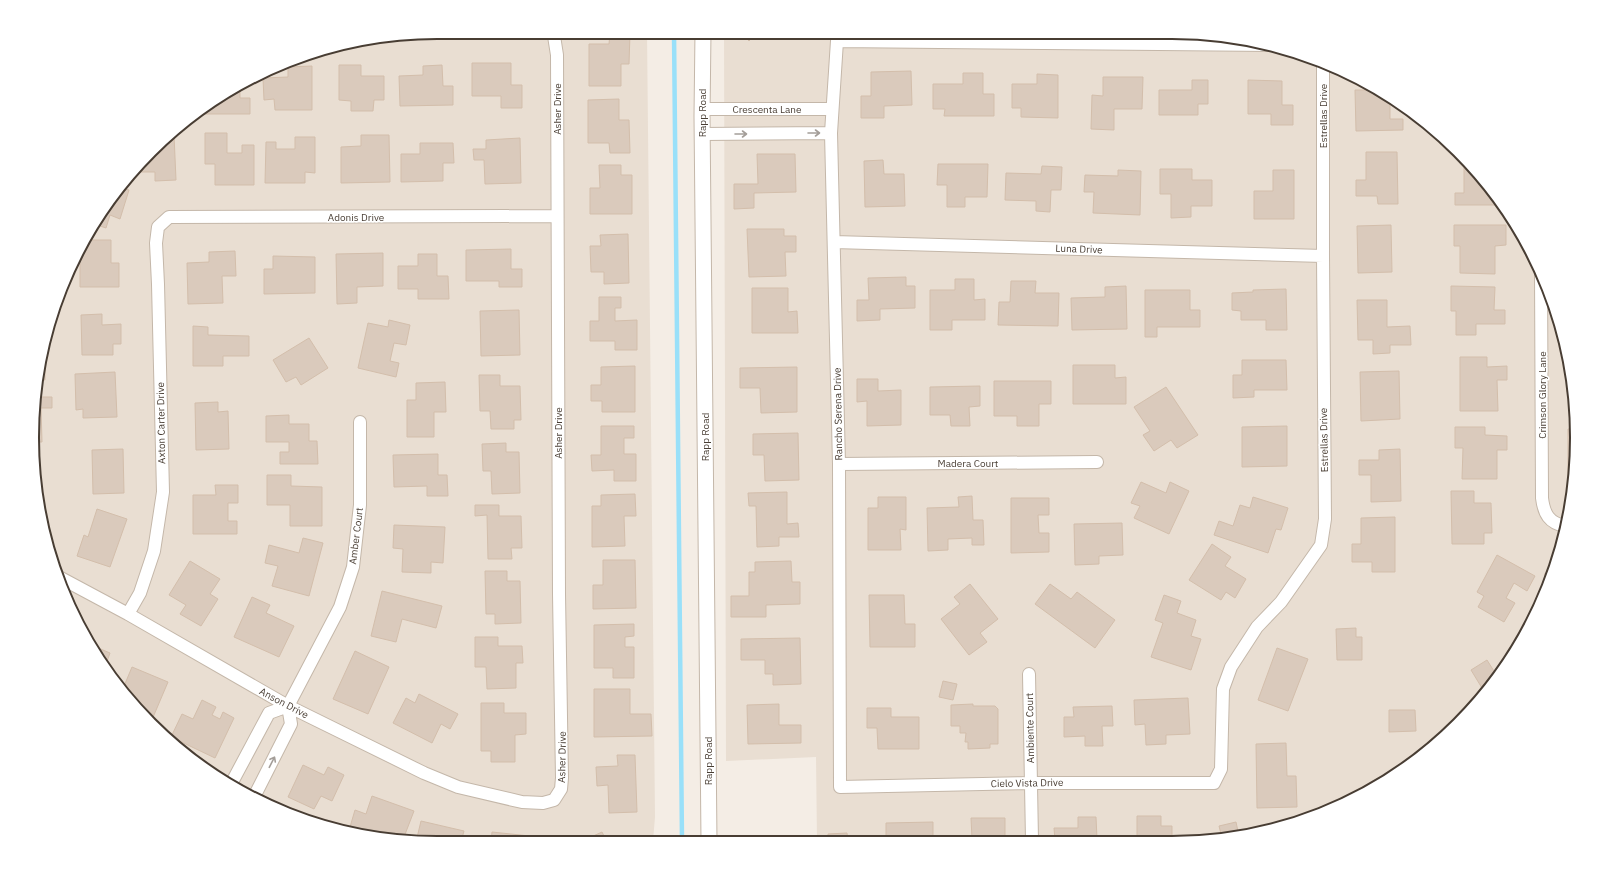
<svg xmlns="http://www.w3.org/2000/svg" width="1609" height="875" viewBox="0 0 1609 875" font-family="'IBM Plex Sans',sans-serif">
<style>
.residential{fill:#e9ded2}
.lines{fill:none;stroke-linecap:round;stroke-linejoin:round}
.stream{stroke:#99e0f9;stroke-width:4.5}
.building{fill:#dacabc;stroke:#d3beab}
.minor-casing{stroke:#c4b7a9;stroke-width:14}
.tertiary-casing{stroke:#c4b7a9;stroke-width:17}
.minor{stroke:#fff;stroke-width:12}
.tertiary{stroke:#fff;stroke-width:15}
.oneway{stroke:#a49e99}
.labels{text-anchor:middle;dominant-baseline:central;stroke-width:3;stroke-linejoin:round;paint-order:stroke}
.street-label{font-size:10px;fill:#483d33;stroke:#fff}
.rim{fill:none;stroke:#483d33;stroke-width:2}
</style>
<rect width="100%" height="100%" fill="#f4ede5"/>
<!-- residential -->
<path class="residential" d="M437,32H647L655,817L653,841L411,842L332,829L235,789L190,759L133,705L100,663L63,593L46,542L33,464V411L46,333L63,282L100,212L133,170L190,116L235,86L307,54L359,40Z
M724,32L1198,33L1277,46L1374,86L1439,132L1493,190L1535,258L1563,332L1576,411L1574,490L1556,568L1523,640L1476,705L1397,775L1302,821L1224,840L817,841L816,757L726,761Z"/>
<g class="lines">
<!-- stream -->
<path class="stream" d="M674,32L682,841"/>
</g>
<!-- building -->
<path class="building" d="M740,32H758L749,41Z
M610,33H630L629,64H621V86H589V44H609Z
M472,63H511V85H522V108H501V96H472Z
M339,65H361V76H384V100H374L373,111H351V101L339,100Z
M442,65L443,86H453V105L400,106L399,76L423,75V66Z
M312,66V110H275L274,99L264,100L263,78L288,77V67Z
M911,71L912,105L884,106V118H861V96H871V72Z
M963,73H983V94H994V116H944L945,109H933V84H963Z
M1037,74L1058,75V118L1021,117V108H1012V84H1037Z
M1103,77H1143L1142,109H1114V130L1091,129L1092,95L1103,96Z
M1192,80H1208V104H1198V115H1159V90H1192Z
M1248,80L1282,81V105H1293V125H1271V114H1248Z
M1365,83L1374,86L1396,102H1390V119H1403V130L1356,131L1355,90H1366Z
M240,84V98H250V114H196V112Z
M619,99V120H629L630,153H610L609,143H588V100Z
M205,133H227V153H242V145H254V185H215V164H205Z
M170,135H174L176,180L155,181V172H137V166Z
M361,135H389L390,182L341,183V147L361,146Z
M295,137H315V173L305,172V183H265L266,142H276V149H295Z
M520,138L521,183L485,184L484,160H474L473,149H486V140Z
M420,143H453L454,163H443V181L401,182V154H420Z
M1366,152H1397L1398,204H1378L1377,196H1356V180H1366Z
M757,154H795L796,192L754,193V208L734,209V184H758Z
M1464,159L1493,190L1495,194V205H1455V193H1464Z
M883,160L884,174H904L905,206L865,207L864,161Z
M938,164H988L987,197H965V207H947V185H937Z
M599,165H621V175H632V214H590V188H600Z
M1042,166L1062,167L1061,190H1051L1050,212L1036,211V201L1005,200L1006,173L1041,174Z
M1160,169H1192V180H1212V206H1191V217L1171,218V194H1160Z
M1118,170L1141,171L1140,215L1093,213L1094,192H1084L1085,175L1118,176Z
M1273,170H1294V219H1254V191H1273Z
M119,187L129,190L120,219L110,215L106,228L94,224L100,212Z
M1391,225L1392,272L1358,273L1357,226Z
M1454,225H1506V245L1495,246V274L1460,273V246H1454Z
M747,229H784V236H796V252H785L786,276L749,277Z
M628,234L629,283L604,284V272H591L590,246H601L600,235Z
M85,240H111V263H119V287H80V250Z
M511,249V269H522V287H499V281H466V250Z
M235,251L236,276H222L223,303L188,304L187,263L209,262V252Z
M383,253V286L357,287V303L337,304L336,254Z
M418,254H437V276H448L449,299H418V289H398V266H418Z
M273,256L315,257V293L264,294V269H273Z
M906,277V286H915V308L880,309V320L857,321V300H869L868,278Z
M955,279H974V300L985,299V320H952V330H930V290H955Z
M1011,281H1036L1035,293H1059L1058,326L998,325L999,302H1010Z
M1126,286L1127,329L1072,330L1071,298L1105,297V287Z
M1451,286L1495,287L1494,310H1505V324H1476V335H1456V311H1451Z
M752,288H788V312L797,311L798,333H752Z
M1286,289L1287,330H1266V320H1241V311L1232,310V293L1253,292V290Z
M1145,290H1190V310H1200V327H1157V337H1145Z
M599,297H621V308H615V321L637,320V350H615V341H590V321H599Z
M1357,300H1387V327L1410,326L1411,345H1390V353L1373,354V340H1358Z
M519,310L520,355L481,356L480,311Z
M102,314V325L121,324V344H113V355H82L81,315Z
M389,320L410,325L406,345L394,343L390,361L399,363L396,377L358,368L368,323L388,327Z
M193,326L208,327V335L249,336V356H223V366H193Z
M309,338L328,368L301,385L296,377L286,382L273,360Z
M42,356H45V380H38Z
M1460,357H1487V367L1507,366V380H1497L1498,411H1460Z
M1567,357L1573,392H1567Z
M1242,360H1286L1287,390H1254V397L1233,398V375H1242Z
M1073,365H1115V378L1126,377V404H1073Z
M635,366V412H602V401H591V385H601V367Z
M797,367V412L761,413L760,388H740V368Z
M1399,371L1400,419L1361,421L1360,372Z
M115,372L117,417L83,418V409L76,410L75,374Z
M479,375H500V386H520L521,420H514V429H491L490,411H480Z
M857,379H878V391L901,390V425L867,426V401L857,402Z
M994,381H1051V404H1039V426H1017V416H994Z
M445,382L446,412H434V437H407V400H416V383Z
M980,386V406L969,407L970,426H951L950,415H930V387Z
M1166,387L1198,435L1177,448L1171,440L1154,451L1143,435L1150,431L1134,407Z
M35,397H52V408H41L42,442H33V411Z
M218,402V412L228,411L229,449L196,450L195,403Z
M289,415V424H309V441H317L318,464H280V452H289V442H266V416Z
M601,426H634V438H624V454H636V481H614V470L592,471L591,455H601Z
M1287,426V466L1242,467V427Z
M1455,427H1485V435L1507,436V450H1497V479H1462L1463,448H1455Z
M1568,429H1576L1574,489H1568Z
M798,433L799,480L765,481L764,455H753V434Z
M506,443V452H519L520,493L492,494L491,471H483L482,444Z
M123,449L124,493L93,494L92,450Z
M1400,449L1401,501L1371,502V475H1359V460H1379V450Z
M438,454V475H447L448,496H427V486L394,487L393,455Z
M267,475H291V486L322,487V526H290V505H267Z
M1141,482L1166,493L1170,482L1189,491L1169,534L1134,518L1140,506L1131,503Z
M215,485H238V503H228V521H237V534H193V495H216Z
M1451,491H1474V503H1491L1492,533H1484V544H1452Z
M787,492V524L798,523L799,537H779V546L757,547L756,506H749L748,493Z
M635,494L636,516H624L625,546L592,547V506H601V495Z
M972,496L973,520H983L984,545H972V538L948,539V550L928,551L927,508L959,507L958,497Z
M878,497H906V530L900,529L901,550H868V508H878Z
M1253,497L1288,508L1281,530L1276,529L1268,553L1214,535L1219,521L1233,526L1240,505L1250,508Z
M1011,498H1049V515H1038L1039,533H1049V552L1011,553Z
M475,505H499V516H521L522,548H511L512,559H488L487,515L475,516Z
M97,509L127,519L110,567L77,556L84,535L88,537Z
M1395,517V572H1372V562H1352V544H1361V518Z
M1122,523L1123,555L1099,556V564L1075,565L1074,524Z
M394,525L445,527L443,563L431,562V573L402,572L403,549L393,548Z
M303,538L323,543L309,596L272,586L278,566L265,563L269,545L299,553Z
M1212,544L1231,557L1225,566L1246,579L1235,598L1226,592L1221,600L1189,580Z
M1497,555L1535,576L1527,591L1514,583L1506,598L1515,603L1504,622L1478,607L1484,596L1477,592Z
M603,560H635L636,608L593,609V585H603Z
M190,561L220,579L210,594L218,599L201,626L180,614L186,605L169,595Z
M791,561L792,582H800V604L766,605V617H731V596H749V572H755V562Z
M485,571H507V581H520L521,623L495,624V614H486Z
M1545,573H1553L1545,590Z
M970,584L998,619L980,633L987,642L969,655L941,619L960,604L954,597Z
M1050,584L1071,599L1077,592L1115,620L1095,648L1035,604Z
M382,591L442,606L436,628L402,619L396,642L371,636Z
M869,595H904L905,624H915V647H870Z
M1164,595L1181,601L1177,613L1196,620L1191,636L1201,639L1191,670L1151,657L1163,623L1155,620Z
M252,597L270,605L266,613L294,626L279,657L234,637Z
M634,624V636L625,637V647H634V678H613V668H594V625Z
M1356,628V637H1362V660H1337L1336,629Z
M475,637H498V646H522L523,663H516V688L487,689L486,667H475Z
M800,638L801,684L773,685V674H765V660H741V639Z
M91,645L110,653L105,667L114,670L111,677L100,663Z
M1277,648L1308,659L1288,711L1258,700Z
M355,651L389,667L368,714L333,699Z
M1487,660L1497,676L1485,693L1471,670Z
M132,667L168,682L151,722L134,707L137,701L126,696L122,691Z
M943,681L957,684L953,700L939,697Z
M594,689H630V714H651L652,736L594,737Z
M419,694L458,714L450,729L441,724L432,743L393,723L406,698L415,703Z
M1188,698L1190,734L1166,735V744L1146,745L1145,724L1135,725L1134,700Z
M202,700L216,707L212,715L220,719L223,712L234,718L215,758L171,737L182,714L193,719Z
M481,703H504V713H526V734L515,735V762H491V751H481Z
M779,704V725H801V743L748,744L747,705Z
M973,704V706H995L998,709V744H990V748L968,749V742H965L966,733H960V726H951V705Z
M1112,706L1113,726H1102L1103,746H1085V736L1064,737V717H1074L1073,707Z
M867,708H891V717H919V749H878L877,728H867Z
M1389,710H1415L1416,731L1389,732Z
M1286,743L1287,776H1296L1297,807L1257,808L1256,744Z
M617,755H635L637,812L609,813L608,785L597,786L596,767L618,766Z
M303,765L324,775L328,767L344,775L332,801L321,796L314,809L288,797Z
M372,796L414,811L404,837L394,833L392,839L377,836L350,827L355,810L366,814Z
M1137,816H1161V826H1172V840H1137Z
M1078,817H1096L1097,839L1106,840H1055L1054,828H1078Z
M971,818H1005V840H960V839H972Z
M421,821L464,831L461,842H416Z
M933,822V840L886,841V823Z
M1236,822L1239,836L1224,840H1216L1222,838L1219,826Z
M492,832L539,837L538,842H491Z
M602,832L607,842H580Z
M847,833L848,841H828V834Z
M576,837L578,842H566Z"/>
<g class="lines">
<defs>
<path id="minor" d="M1274,45L837,41L831,133L839,464L840,787L1031,783H1214L1221,769L1223,689L1231,667L1257,627L1281,602L1321,545L1325,519L1323,256V65
M702,109H831
M702,134L831,133
M834,242L1323,256
M1541,272L1542,498C1544,514 1549,523 1565,526
M839,464L1097,462
M57,576L128,614L288,706L424,773L458,787L522,802L543,803L554,800L561,789L562,778L559,594L557,55L554,36L552,32
M128,614L140,593L154,551L163,492L158,284L156,243L158,227L169,217L557,216
M1029,674L1032,840
M288,706L340,607L353,567L360,505V422
M230,786L269,713L288,706L291,724L254,797"/>
<path id="tertiary" d="M703,32L702,116L709,841"/>
</defs>
<!-- minor casing -->
<use href="#minor" class="minor-casing"/>
<!-- tertiary casing -->
<use href="#tertiary" class="tertiary-casing"/>
<!-- minor -->
<use href="#minor" class="minor"/>
<!-- tertiary -->
<use href="#tertiary" class="tertiary"/>
</g>
<!-- one-way arrows -->
<defs><path id="oneway-shaft" d="M-6 0H5M1.5-3L5.5 0L1.5 3" fill="none" stroke-width="1.6" stroke-linecap="round" stroke-linejoin="round"/></defs>
<g class="oneway">
<use href="#oneway-shaft" transform="translate(814 133)"/>
<use href="#oneway-shaft" transform="translate(741 134)"/>
<use href="#oneway-shaft" transform="translate(272 762) rotate(-63)"/>
</g>
<g class="labels">
<!-- street labels -->
<g class="street-label">
<text transform="translate(557 109) rotate(-90)">Asher Drive</text>
<text x="767" y="109">Crescenta Lane</text>
<text transform="translate(702 113) rotate(-90)">Rapp Road</text>
<text transform="translate(1323 116) rotate(-90)">Estrellas Drive</text>
<text x="356" y="217">Adonis Drive</text>
<text transform="translate(1079 249) rotate(2)">Luna Drive</text>
<text transform="translate(1542 395) rotate(-90)">Crimson Glory Lane</text>
<text transform="translate(838 414) rotate(-91)">Rancho Serena Drive</text>
<text transform="translate(161 423) rotate(-91)">Axton Carter Drive</text>
<text transform="translate(558 433) rotate(-90)">Asher Drive</text>
<text transform="translate(705 437) rotate(-90)">Rapp Road</text>
<text transform="translate(1324 440) rotate(-91)">Estrellas Drive</text>
<text x="968" y="463">Madera Court</text>
<text transform="translate(356 536) rotate(-83)">Amber Court</text>
<text transform="translate(284 703) rotate(28)">Anson Drive</text>
<text transform="translate(1030 728) rotate(-91)">Ambiente Court</text>
<text transform="translate(562 757) rotate(-89)">Asher Drive</text>
<text transform="translate(708 761) rotate(-90)">Rapp Road</text>
<text transform="translate(1027 783) rotate(-1)">Cielo Vista Drive</text>
</g>
</g>
<!-- crop -->
<path d="M0 0H1609V875H0ZM437 39H1172A398 398 0 0 1 1570 437V438A398 398 0 0 1 1172 836H437A398 398 0 0 1 39 438V437A398 398 0 0 1 437 39Z" fill="#fff" fill-rule="evenodd"/>
<path class="rim" d="M437 39H1172A398 398 0 0 1 1570 437V438A398 398 0 0 1 1172 836H437A398 398 0 0 1 39 438V437A398 398 0 0 1 437 39Z"/>
</svg>
